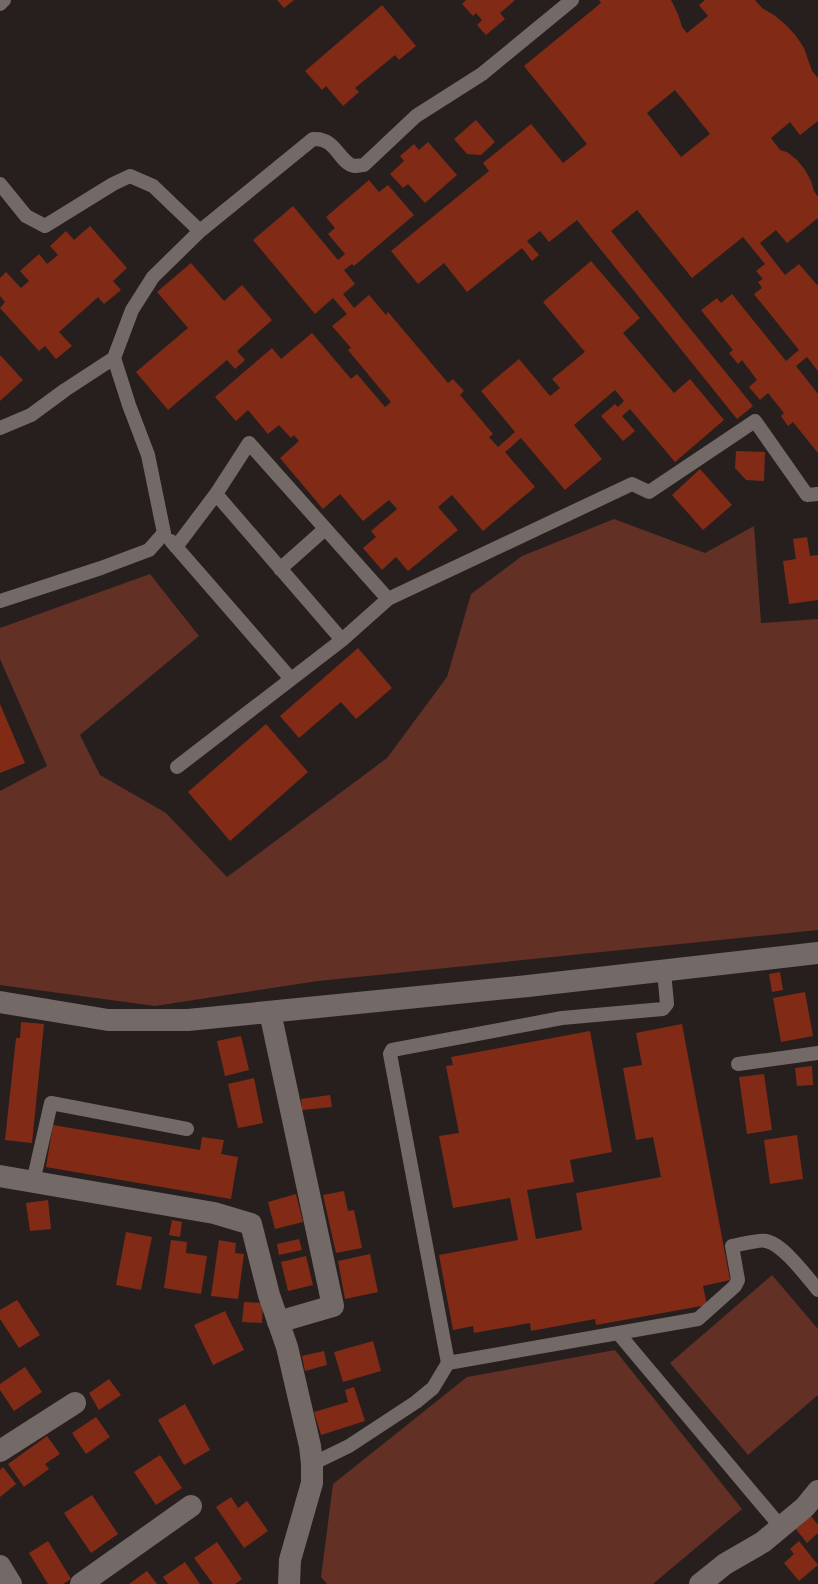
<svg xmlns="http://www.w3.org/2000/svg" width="818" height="1584" viewBox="0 0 818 1584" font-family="Inter,sans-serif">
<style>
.green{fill:#623024}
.building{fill:#812b17;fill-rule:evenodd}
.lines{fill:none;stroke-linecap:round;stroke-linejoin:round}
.service{stroke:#736967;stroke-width:14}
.minor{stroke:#736967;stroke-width:22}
</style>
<rect width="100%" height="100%" fill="#271f1d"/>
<!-- green -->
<path class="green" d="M614,519L705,553L754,526L761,623L818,619V930L318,981L155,1006L0,985V791L47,766L0,659V628L150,574L199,636L80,735L100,775L166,813L227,877L387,758L447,677L471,594L522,556Z
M772,1275L818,1329V1395L748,1455L670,1363Z
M615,1350L742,1509L653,1584H327L321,1577L333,1484L467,1377Z"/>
<!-- building -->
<path class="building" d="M277,0H294L284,8Z
M466,0H514V1L500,13L505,19L486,35L477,25L482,20L476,13L473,16L462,4Z
M599,0H671L678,14L682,27L687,33L708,16L699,5L705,0H755L762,8L774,15L786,25L796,36L804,48L812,71L818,78V121L800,135L790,122L771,138L780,150L787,152L797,160L805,170L811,181L814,191L818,197V218L787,243L776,230L760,243L785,275L799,264L817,285L818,284V371L807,357L796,366L818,394V453L793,422L788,426L781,416L784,413L768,393L760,400L749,387L757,380L742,360L738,364L729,353L733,350L701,310L717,298L721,303L732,294L786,361L799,350L754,294L762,288L758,282L763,279L756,271L765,264L743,237L692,278L637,210L611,231L753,406L737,419L577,220L549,242L540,231L527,241L539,255L532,261L522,248L467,292L444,263L418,284L391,251L489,171L483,163L531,124L563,163L587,144L524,66L601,3ZM675,90L710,134L681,157L647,113Z
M382,5L416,46L399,60L395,55L355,88L359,92L343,106L326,86L322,90L305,71Z
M476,120L495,142L481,155L467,154L454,139Z
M428,142L457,175L425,203L408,184L403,188L390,174L404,161L400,156L414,144L419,150Z
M369,180L379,192L388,185L414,215L354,266L352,264L344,270L355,284L343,294L354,308L369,295L386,315L388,312L448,383L453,379L464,391L460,395L493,434L489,437L498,447L515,432L481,391L519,359L550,396L560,388L552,379L585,352L543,302L591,261L640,318L623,333L674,393L690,379L724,420L675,462L630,409L622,416L635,431L623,441L601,416L615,404L618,407L624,401L615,390L574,425L602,459L565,490L521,438L505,452L535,487L483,531L452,495L438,507L458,530L408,571L396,557L382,570L363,548L376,537L371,531L397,509L389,500L363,521L340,494L323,509L280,458L299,441L294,435L291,438L279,425L268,434L248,410L236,421L215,397L272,348L281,359L312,333L351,379L357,374L385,407L391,402L348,350L351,348L332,326L347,314L333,298L315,314L253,240L293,206L338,260L345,254L328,234L335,228L326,217Z
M90,226L127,268L113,281L121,290L104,304L98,297L59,332L72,346L56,359L45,346L39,351L0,308L5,302L0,296V278L6,272L21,288L29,281L20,271L39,254L47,264L58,255L50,246L66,231L74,240Z
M191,263L224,301L242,285L272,320L237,351L245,360L235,369L227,360L168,410L136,372L188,328L157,292Z
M0,355L23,380L0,401Z
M736,451L765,452L764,481L746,480L735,468Z
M700,469L732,505L703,530L672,495Z
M807,537L810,556L818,555V600L789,604L783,561L796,559L793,539Z
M358,648L392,688L356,719L341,702L299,738L280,716Z
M0,704L25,763L0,773Z
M266,724L308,772L230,841L188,792Z
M780,972L783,990L772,992L769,974Z
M805,992L813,1036L781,1042L773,998Z
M21,1022L44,1024L32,1143L5,1140L16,1038H20Z
M682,1024L730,1280L703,1286L707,1305L596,1325L595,1319L531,1331L530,1323L474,1333L473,1326L453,1330L439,1255L518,1240L510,1198L453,1208L439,1136L459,1133L446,1066L453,1065L451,1057L590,1031L612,1152L570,1160L574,1182L527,1190L536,1239L582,1230L576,1193L661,1177L653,1137L636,1140L623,1068L642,1065L636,1033Z
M241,1036L249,1070L225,1076L217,1041Z
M812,1066L813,1085L797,1086L795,1068Z
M764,1074L772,1130L747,1134L739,1077Z
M254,1078L263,1123L238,1128L228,1084Z
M330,1095L332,1107L302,1110L301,1099Z
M53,1125L200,1150L202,1137L224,1140L221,1154L238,1157L231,1199L46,1167Z
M797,1135L803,1179L770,1184L764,1140Z
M344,1191L348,1211L354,1210L362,1248L336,1253L323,1195Z
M296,1194L303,1222L275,1229L268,1202Z
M48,1200L51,1229L30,1231L26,1203Z
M172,1220L182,1222L180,1237L169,1235Z
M126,1232L152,1237L141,1290L116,1285Z
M299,1239L302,1250L279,1255L277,1244Z
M171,1240L187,1242L186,1253L207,1256L201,1294L164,1288Z
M219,1240L236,1243L235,1253L244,1254L238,1299L211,1296Z
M370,1254L378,1292L345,1299L338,1261Z
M306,1256L313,1285L288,1291L281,1262Z
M17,1300L40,1335L19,1348L0,1319V1310Z
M244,1302L263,1303L262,1323L242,1322Z
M225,1311L244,1350L213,1365L194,1325Z
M373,1341L381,1371L343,1382L334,1352Z
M324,1351L327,1365L305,1371L302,1356Z
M25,1367L42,1392L14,1411L0,1390V1384Z
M109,1379L121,1395L99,1410L89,1393Z
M354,1387L365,1421L321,1435L314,1412L348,1402L345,1390Z
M185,1404L210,1450L184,1465L158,1420Z
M96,1417L110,1437L86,1454L72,1433Z
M47,1436L60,1454L45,1464L49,1469L24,1487L8,1464Z
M160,1455L182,1488L156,1505L134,1472Z
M3,1467L16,1484L0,1497V1470Z
M92,1495L118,1534L91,1553L64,1513Z
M231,1497L238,1508L247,1501L268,1531L244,1548L216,1507Z
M811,1516L818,1525V1533L807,1543L795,1528Z
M48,1541L71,1579L63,1584H48L29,1553Z
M799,1541L818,1565L799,1581L784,1563L794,1554L790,1549Z
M217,1542L242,1579L235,1584H213L194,1558Z
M185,1562L200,1584H168L163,1577Z
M147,1571L157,1584H129Z"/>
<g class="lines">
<!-- service -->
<path class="service" d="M0,4L4,0
M0,184L26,216L45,226L113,184L130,176L153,186L200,231
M0,428L31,415L65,390L114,358L132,310L153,277L200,231L313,139C336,137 339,163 354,166C357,166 361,165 364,165L416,116L482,74L572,0
M216,494L342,640
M171,541L291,679
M176,547L216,494L249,443L388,599
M280,569L325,529
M0,601L101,568L149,550L164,533L148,455L129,405L114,358
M177,767L342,640L388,599L632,484L649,492L755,421L807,495L818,494
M664,971L667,1004L663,1009L562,1018L392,1050L390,1054L448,1363L698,1319L735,1286L738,1280L732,1246C739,1245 760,1239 766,1241C783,1244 807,1277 818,1290
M738,1064L818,1053
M33,1182L51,1103L187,1129
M618,1333L781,1527
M312,1464L349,1446L416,1402L433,1388L448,1363"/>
<!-- minor -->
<path class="minor" d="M0,1002L108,1020H188L528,986L818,953
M270,1012L333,1306L278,1322
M0,1176L214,1213L251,1224L269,1295L287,1347L310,1446L312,1464V1483L290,1560L289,1584
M0,1451L75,1403
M0,1566L11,1584
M81,1584L191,1506
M700,1584L725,1564L763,1542L805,1507L818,1491"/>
</g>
</svg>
